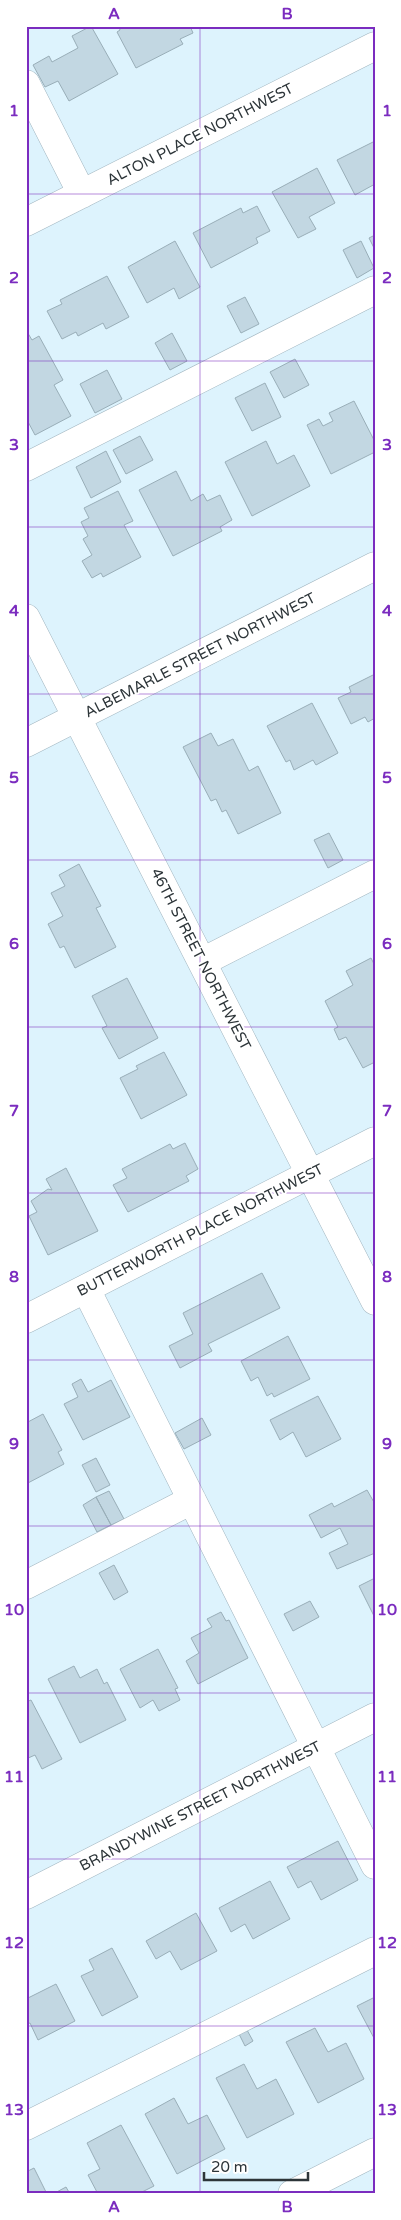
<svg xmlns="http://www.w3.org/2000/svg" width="401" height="2220" viewBox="0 0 401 2220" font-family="'Varela Round',sans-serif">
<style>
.building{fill:#c2d7e2;stroke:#99aeb8}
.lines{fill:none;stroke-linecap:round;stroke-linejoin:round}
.minor-casing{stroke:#a2b6c0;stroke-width:29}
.minor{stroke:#fff;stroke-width:28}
.grid{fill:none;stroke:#7b2cbf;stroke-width:1;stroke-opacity:0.55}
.labels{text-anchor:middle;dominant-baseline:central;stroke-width:4;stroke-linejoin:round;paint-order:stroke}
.street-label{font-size:15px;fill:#2d3539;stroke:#fff}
.neatline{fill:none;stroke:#7b2cbf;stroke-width:2}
.grid-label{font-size:16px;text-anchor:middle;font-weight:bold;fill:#7b2cbf}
</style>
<rect width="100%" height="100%" fill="#ddf3fd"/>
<!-- building -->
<path class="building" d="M91,26L118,74L69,101L58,81L45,87L33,65L49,56L52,62L78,48L72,36Z
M119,26H190L193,33L180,39L183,44L136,68L117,32L120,30Z
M375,141V184L355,195L337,160Z
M317,168L335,203L309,217L316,229L298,238L272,192Z
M257,206L270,231L256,238L258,243L211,268L193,233L241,208L243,213Z
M375,235V250L369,238Z
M175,241L200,287L179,299L174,288L147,303L128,267Z
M361,241L374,268L357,278L343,250Z
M107,276L129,317L106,329L103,323L78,336L76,332L62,339L47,311L62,304L60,300Z
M245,297L259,324L241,333L227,306Z
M26,330L32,340L39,336L63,380L54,385L71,416L35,435L26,418Z
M172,333L187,361L170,370L155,343Z
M295,359L309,385L284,398L270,372Z
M107,370L122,399L95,413L80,384Z
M265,383L281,417L252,431L235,398Z
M354,401L375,442V452L331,474L307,425L319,419L323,426L333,421L329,413Z
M140,436L153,460L126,474L113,450Z
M266,441L277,464L294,455L310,486L252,516L225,462Z
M106,451L121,482L91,498L76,467Z
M176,471L191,501L203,494L207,501L220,495L232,520L220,527L222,531L173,556L139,490Z
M118,491L133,521L124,525L141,557L103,577L101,573L92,578L82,561L92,555L83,539L88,536L81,522L89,518L84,508Z
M375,674V718L368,722L365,717L351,724L338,698L351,692L349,687Z
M312,703L338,753L316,765L313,760L294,770L290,760L286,762L267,726Z
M211,733L218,746L233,739L249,771L258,766L281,813L238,834L226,810L222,812L216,799L211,801L183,747Z
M329,833L343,860L328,868L314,840Z
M79,864L101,906L96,908L116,947L75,968L64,946L60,948L48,924L63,916L51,893L65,886L59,875Z
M371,958L375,966V1062L363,1068L346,1037L339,1040L334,1029L338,1027L325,1001L353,985L346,971Z
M127,978L158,1038L119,1059L102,1028L107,1026L92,996Z
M164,1052L187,1095L141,1119L120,1078L138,1069L136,1066Z
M185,1143L198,1169L186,1176L189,1181L128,1212L113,1185L127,1178L122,1169L170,1144L173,1149Z
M66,1168L98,1231L48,1255L29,1216L37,1212L31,1201L48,1189L52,1190L46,1179Z
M262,1273L280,1308L208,1344L212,1351L180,1368L169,1346L193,1334L183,1313Z
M288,1336L310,1379L274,1397L272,1393L267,1396L258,1377L251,1381L241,1361Z
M81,1379L88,1392L111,1380L130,1417L83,1440L64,1404L78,1397L72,1384Z
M318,1396L341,1439L306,1457L293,1432L280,1440L270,1420Z
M43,1414L62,1450L58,1452L64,1464L26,1484V1423Z
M202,1418L211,1435L184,1449L175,1433Z
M96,1458L110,1485L96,1492L82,1465Z
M367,1490L375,1504V1553L337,1569L329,1553L348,1544L340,1528L321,1538L309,1515L332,1503L334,1507Z
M109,1491L124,1519L111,1525L96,1497Z
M96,1497L111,1525L97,1532L83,1505Z
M114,1565L128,1592L114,1600L99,1573Z
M375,1578V1618L359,1586Z
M310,1601L319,1617L293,1631L284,1614Z
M221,1612L226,1621L229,1620L248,1658L198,1684L186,1661L199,1653L191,1638L212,1627L207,1619Z
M158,1649L178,1688L175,1689L180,1700L159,1711L153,1700L140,1708L120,1669Z
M74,1666L80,1678L97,1669L104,1684L107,1682L126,1720L80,1743L48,1679Z
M31,1700L62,1759L42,1769L35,1755L26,1759V1702Z
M338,1841L358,1880L321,1900L311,1881L298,1888L287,1867Z
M270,1881L290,1919L253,1939L245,1924L231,1932L219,1908Z
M196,1913L217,1951L181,1970L170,1951L156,1959L146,1941Z
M112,1948L138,1997L102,2016L81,1976L94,1970L89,1960Z
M56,1984L75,2021L38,2040L30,2023L26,2024V1999Z
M375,1997V2040L357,2006Z
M315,2028L328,2052L346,2043L364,2079L318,2103L286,2042Z
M247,2030L253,2041L245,2046L239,2034Z
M244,2064L257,2089L276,2079L294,2114L247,2138L216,2078Z
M174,2098L188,2124L207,2115L225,2149L177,2174L145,2114Z
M121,2125L154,2186L138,2194H98L88,2175L100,2169L87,2143Z
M34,2168L47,2194H26V2172Z
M66,2187L70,2194H53Z"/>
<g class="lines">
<defs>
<path id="minor" d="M26,84L82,194
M26,222L375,46
M26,467L375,290
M26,618L375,1301
M26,743L375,566
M202,962L375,874
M86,1289L375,1865
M26,1319L375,1141
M26,1585L192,1500
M26,1895L375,1717
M26,2126L375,1951
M292,2194L375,2152"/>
</defs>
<!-- minor casing -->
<use href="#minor" class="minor-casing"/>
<!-- minor -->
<use href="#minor" class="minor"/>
</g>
<!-- grid -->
<path class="grid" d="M200,26V2194M26,194H375M26,361H375M26,527H375M26,694H375M26,860H375M26,1027H375M26,1193H375M26,1360H375M26,1526H375M26,1693H375M26,1859H375M26,2026H375"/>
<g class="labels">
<!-- street labels -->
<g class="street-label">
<text transform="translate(200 134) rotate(-27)">ALTON PLACE NORTHWEST</text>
<text transform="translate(200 655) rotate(-27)">ALBEMARLE STREET NORTHWEST</text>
<text transform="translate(201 959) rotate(63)">46TH STREET NORTHWEST</text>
<text transform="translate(200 1230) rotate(-27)">BUTTERWORTH PLACE NORTHWEST</text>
<text transform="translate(200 1806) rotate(-27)">BRANDYWINE STREET NORTHWEST</text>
</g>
</g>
<!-- border -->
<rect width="401" height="2220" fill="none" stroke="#ffffff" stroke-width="55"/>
<!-- scale -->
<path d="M204 2172v8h104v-8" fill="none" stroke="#2d3539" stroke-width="2.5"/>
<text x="211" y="2172" font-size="15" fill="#2d3539" stroke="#ffffff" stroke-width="4" paint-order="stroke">20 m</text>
<rect x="28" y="28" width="346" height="2164" class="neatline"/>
<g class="grid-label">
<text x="114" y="19">A</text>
<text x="287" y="19">B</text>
<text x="14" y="116">1</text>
<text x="387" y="116">1</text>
<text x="14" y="283">2</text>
<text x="387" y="283">2</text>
<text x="14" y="450">3</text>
<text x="387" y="450">3</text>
<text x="14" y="616">4</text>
<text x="387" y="616">4</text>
<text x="14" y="783">5</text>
<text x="387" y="783">5</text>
<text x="14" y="949">6</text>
<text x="387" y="949">6</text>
<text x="14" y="1116">7</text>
<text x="387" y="1116">7</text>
<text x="14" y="1282">8</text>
<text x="387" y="1282">8</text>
<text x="14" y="1449">9</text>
<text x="387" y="1449">9</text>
<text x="14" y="1615">10</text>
<text x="387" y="1615">10</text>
<text x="14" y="1782">11</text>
<text x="387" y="1782">11</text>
<text x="14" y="1948">12</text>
<text x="387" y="1948">12</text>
<text x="14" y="2115">13</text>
<text x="387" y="2115">13</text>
<text x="114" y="2212">A</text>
<text x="287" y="2212">B</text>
</g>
</svg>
